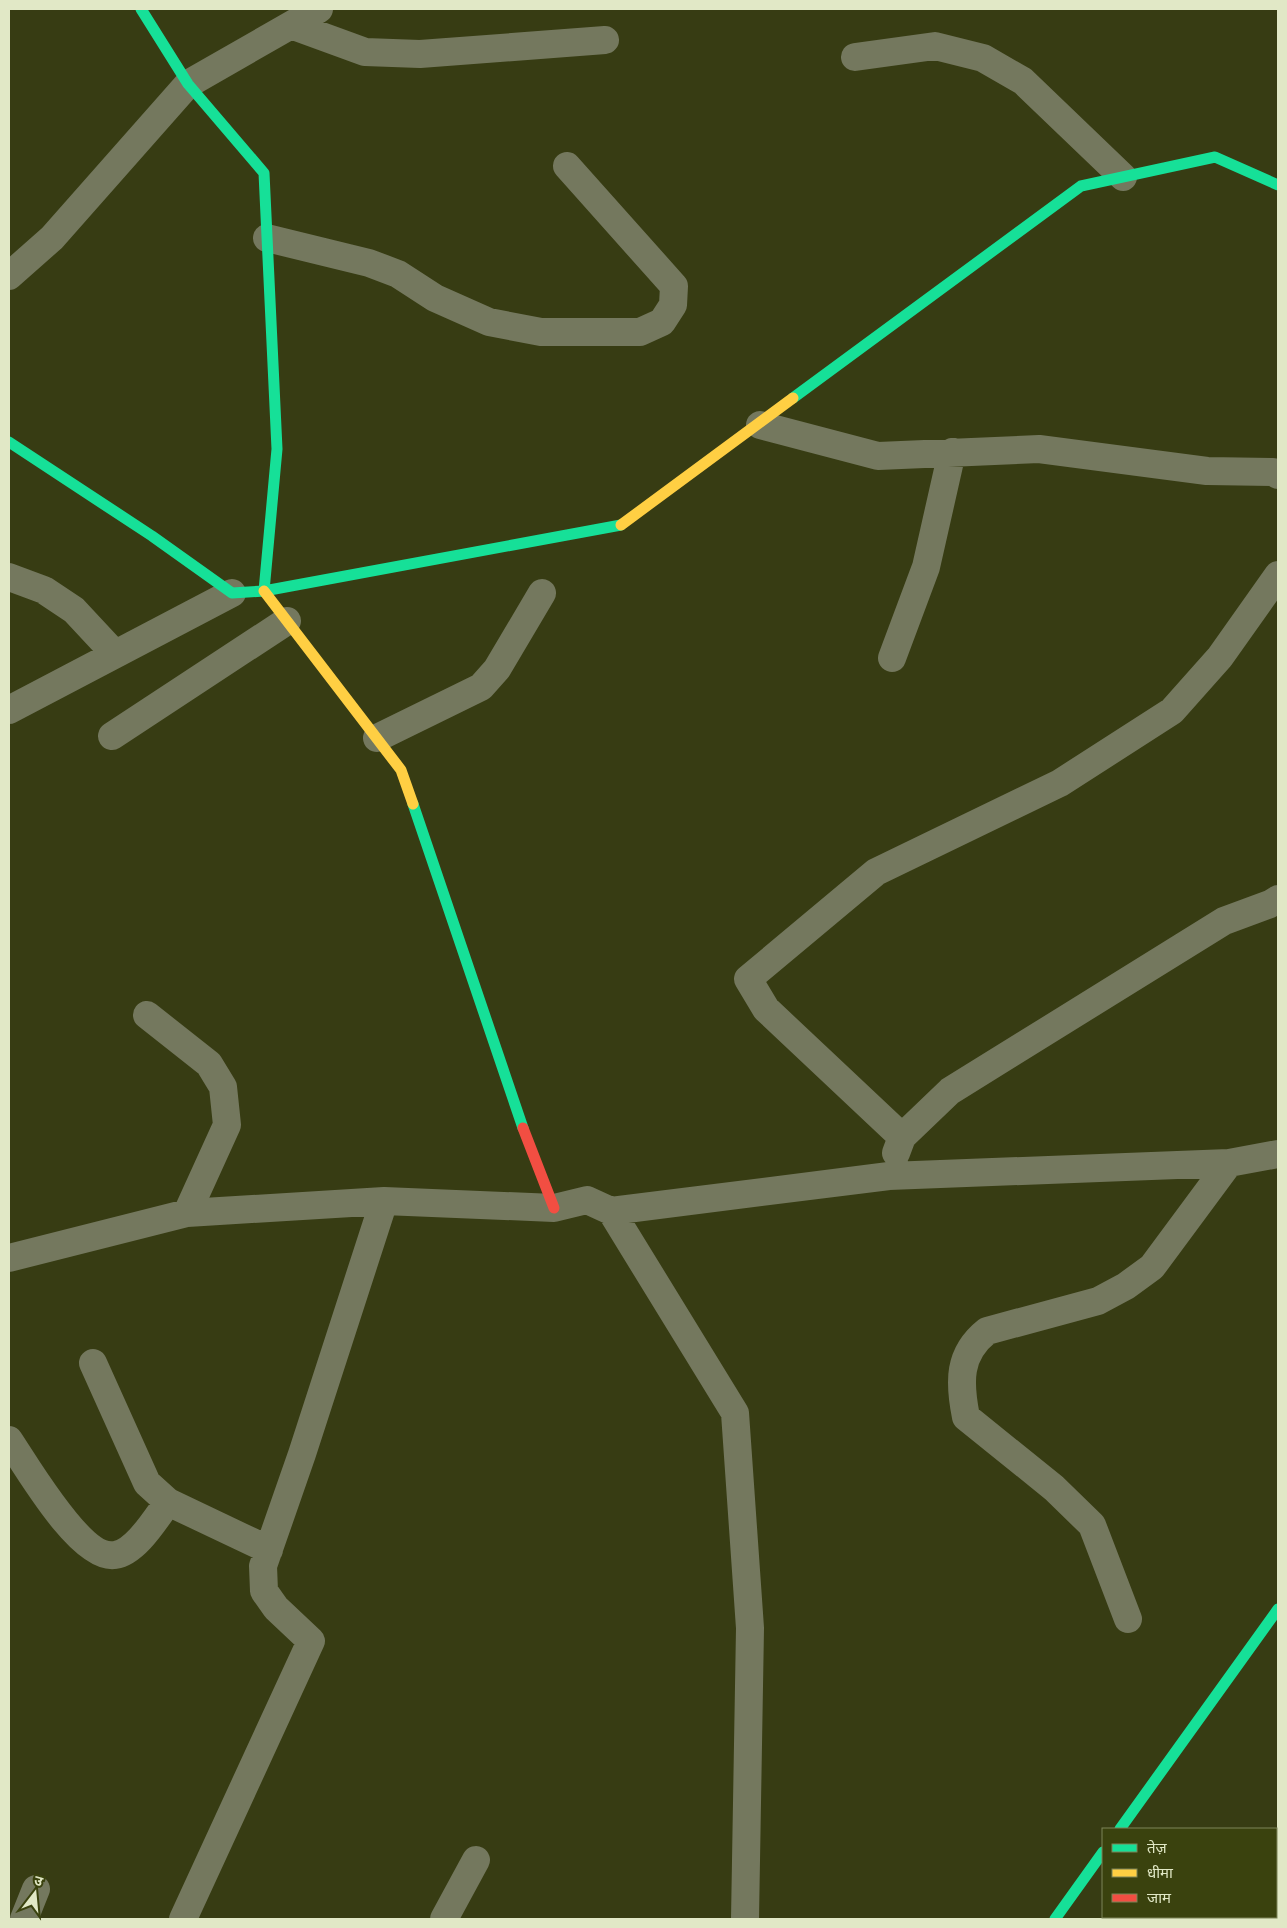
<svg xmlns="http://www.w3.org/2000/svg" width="1287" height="1928" viewBox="0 0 1287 1928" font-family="Helvetica,'Noto Sans Devanagari',sans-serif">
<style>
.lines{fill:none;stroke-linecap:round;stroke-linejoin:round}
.street{stroke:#74785e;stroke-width:28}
.fast{stroke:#16e098;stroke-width:11}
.slow{stroke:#ffcf43;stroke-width:11}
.jam{stroke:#f24e42;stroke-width:11}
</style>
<rect width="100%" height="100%" fill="#373c13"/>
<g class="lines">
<!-- street -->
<path class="street" d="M291,25L365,52L420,54L605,40
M855,57L935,46L983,58L1023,81L1123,177
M267,238L369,263L398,274L435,298L489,322L541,332H640L662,322L673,305L674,286L567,166
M9,276L52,238L188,84L319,9
M760,425L878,456L1039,449L1207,471L1273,472L1278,475
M9,577L44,590L74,610L115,654
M892,658L926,567L952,452
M9,710L232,593
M112,736L287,621
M377,738L481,687L497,669L542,593
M147,1015L209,1064L223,1087L227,1125L187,1213
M902,1137L766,1009L748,979L876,872L1060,783L1172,711L1220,657L1278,575
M896,1153L902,1137L950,1091L1224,921L1270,904L1278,899
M611,1211L735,1413L750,1628L745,1919
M9,1258L187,1213L384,1201L554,1208L587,1200L611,1211L889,1176L1229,1163L1278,1154
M93,1363L147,1483L168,1502L269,1550
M9,1440C26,1465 81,1561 115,1555C136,1552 156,1518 168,1502
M1128,1619L1092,1525L1054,1488L966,1417C959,1382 958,1354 987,1331L1098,1301L1126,1286L1152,1267L1229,1163
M24,1919L36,1889
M183,1919L311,1641L276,1608L264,1591L263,1566L302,1454L384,1201
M444,1919L476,1860"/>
<!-- fast -->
<path class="fast" d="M141,9L188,84L264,173L277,449L264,591
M793,398L1081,186L1215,157L1278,185
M9,442L152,536L232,593L264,591L621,525
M413,804L523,1128
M1120,1829L1278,1609
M1055,1919L1103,1852"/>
<!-- slow -->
<path class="slow" d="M621,525L793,398
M264,591L401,770L413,804"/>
<!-- jam -->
<path class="jam" d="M523,1128L554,1208"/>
</g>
<!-- border -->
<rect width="1287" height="1928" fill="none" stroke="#e1e8c6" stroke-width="20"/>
<!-- legend -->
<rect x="1102" y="1828" width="175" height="90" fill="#3a420e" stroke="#7d8458"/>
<rect x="1112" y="1844" width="25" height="8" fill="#16e098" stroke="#7d8458"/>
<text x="1147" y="1853" font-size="15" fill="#e1e8c6">तेज़</text>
<rect x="1112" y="1869" width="25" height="8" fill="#ffcf43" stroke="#7d8458"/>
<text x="1147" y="1878" font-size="15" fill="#e1e8c6">धीमा</text>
<rect x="1112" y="1894" width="25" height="8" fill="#f24e42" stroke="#7d8458"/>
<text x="1147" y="1903" font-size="15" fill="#e1e8c6">जाम</text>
<!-- north arrow -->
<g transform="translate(35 1893) rotate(16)" stroke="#3a420e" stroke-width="4" paint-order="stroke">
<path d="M0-4L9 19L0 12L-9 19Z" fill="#e1e8c6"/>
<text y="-8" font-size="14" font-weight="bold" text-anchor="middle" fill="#e1e8c6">उ</text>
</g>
</svg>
